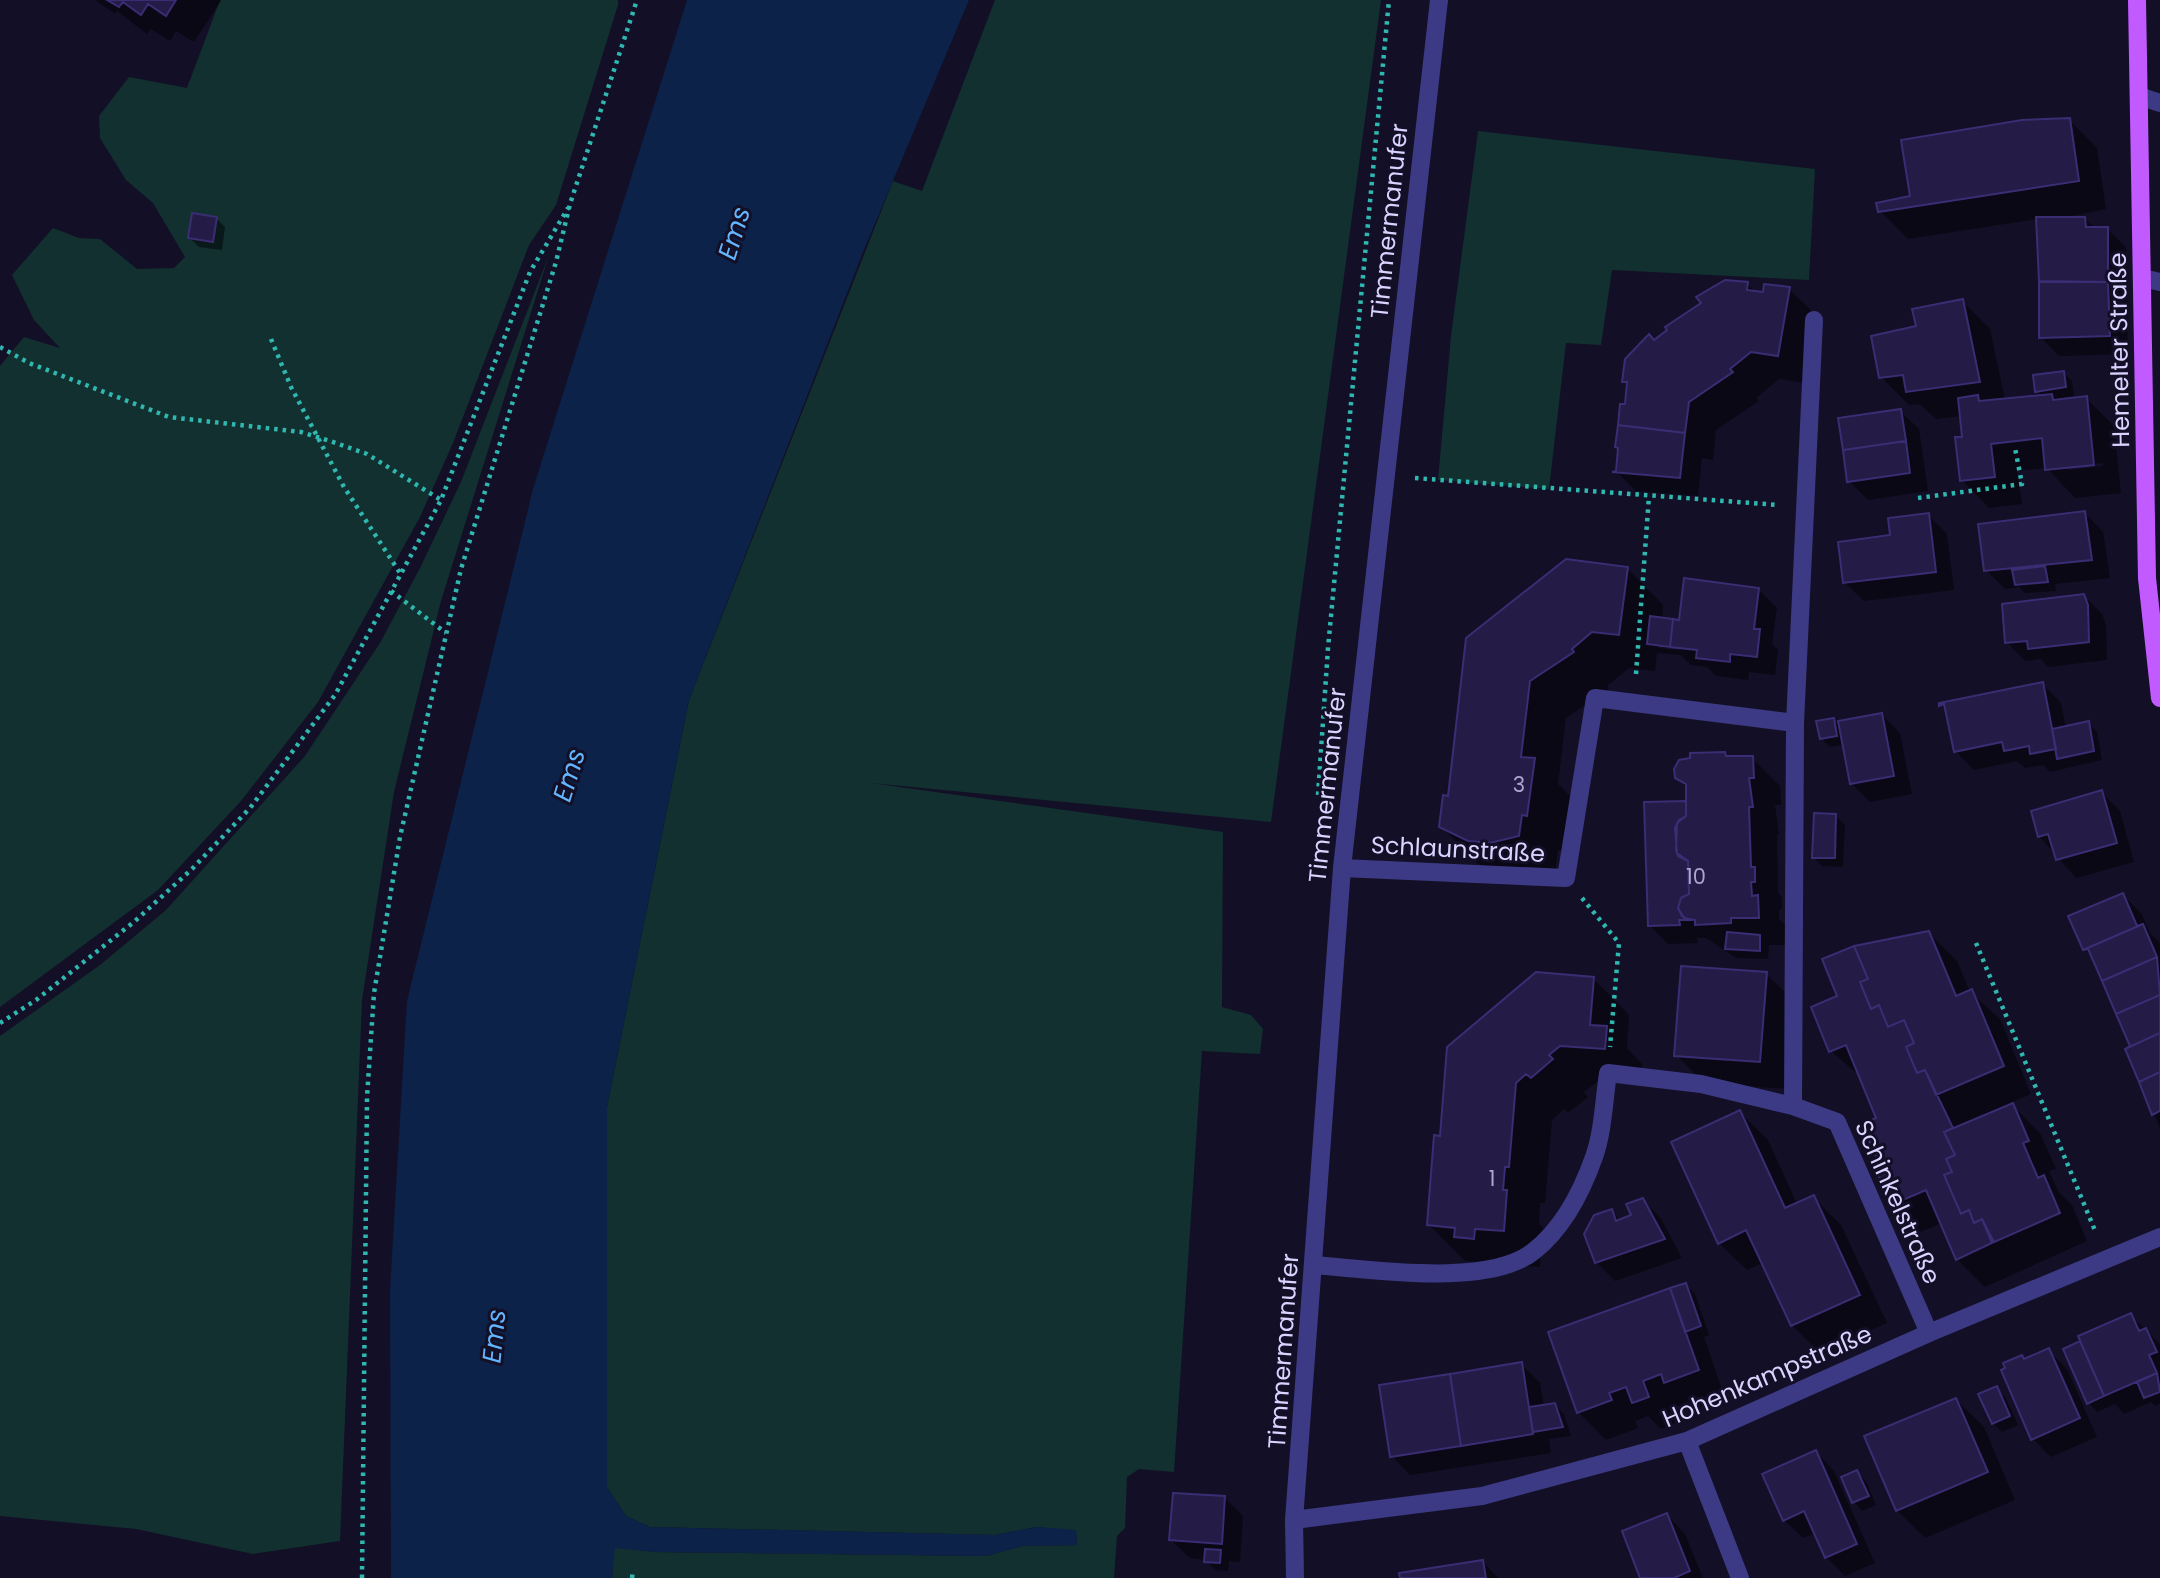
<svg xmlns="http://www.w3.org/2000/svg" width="2160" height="1578" viewBox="0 0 2160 1578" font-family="Poppins,sans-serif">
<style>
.green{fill:#12302f}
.water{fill:#0c2248}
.shadow{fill:#0007;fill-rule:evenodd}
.building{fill:#241b47;stroke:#3b2d73;stroke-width:2}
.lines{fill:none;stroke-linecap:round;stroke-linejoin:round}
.path{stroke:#2fb8b0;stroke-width:4.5;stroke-dasharray:3.5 5;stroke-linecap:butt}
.minor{stroke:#3d3a85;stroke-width:18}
.major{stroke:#c25bff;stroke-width:18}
.labels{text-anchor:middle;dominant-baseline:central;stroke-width:6;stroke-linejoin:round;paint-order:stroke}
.number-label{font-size:21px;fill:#aca6d1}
.street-label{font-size:24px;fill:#d9d4ff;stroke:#130f26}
.water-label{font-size:26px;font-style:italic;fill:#62b6ff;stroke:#130f26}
</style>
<rect width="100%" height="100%" fill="#130f26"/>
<!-- green -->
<path class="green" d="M220,0H618V5L556,205L529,245L453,443L420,517L318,702L241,801L158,890L0,1007V366L24,337L60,348L34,320L12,275L53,228L79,238L100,239L137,269L174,268L185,257L153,203L126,180L100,138L99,116L129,77L187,88Z
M995,0H1381L1271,822L871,783L1223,832L1222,1007L1251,1015L1263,1029L1260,1054L1202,1051L1174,1472L1139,1469L1127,1477L1125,1528L1117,1536L1114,1578H612L614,1547L655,1552L986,1556L1022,1546L1077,1545L1076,1531L1037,1527L995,1535L650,1527L626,1516L607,1487V1107L689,700L893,181L922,191Z
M1478,131L1815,169L1809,280L1612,270L1601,345L1566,343L1549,489L1438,480L1451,336Z
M549,255L441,601L394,792L362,1000L340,1541L253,1554L136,1529L0,1516V1036L100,965L166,910L305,756L380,643L420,568L461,482Z"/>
<!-- water -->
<path class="water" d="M687,0H969L863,252L689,700L607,1107V1487L626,1516L650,1527L995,1535L1037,1527L1076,1530L1077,1545L1022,1546L986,1556L655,1552L615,1548L612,1578H391L390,1290L407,1001L533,489Z"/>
<!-- shadow -->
<path class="shadow" d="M95,0H221V1L194,42L176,31L170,41L151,29L147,34L117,11L115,14Z
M2069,120L2097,148L2106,209L2057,219L2085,218L2095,229H2107L2126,247L2128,354L2059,356L2041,337V261L2038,258L2037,219L1908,239L1880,211Z
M216,218L225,227L222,250L199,247L190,238Z
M1747,284L1756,293L1789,289L1817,316L1806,383L1779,379L1756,398L1759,401L1716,430L1713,460L1702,458L1698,496L1636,491L1617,472L1629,385L1624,381L1640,349L1638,346L1649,337L1655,342L1703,304L1698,297L1710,288L1713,291Z
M1962,301L1990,329L2005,400L2042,396L2037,391L2063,372L2072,381L2074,396L2065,397V400L2086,398L2114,426L2121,493L2075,498L2047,468L2017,471L2022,504L1989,508L1962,480L1961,416L1936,419L1920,404L1909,405L1881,377L1918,328ZM2103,463V466L2069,470V466Z
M1900,411L1919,429L1928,491L1868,500L1849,481Z
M2085,513L2103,532L2110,578L2055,584L2056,591L2025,593L2019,587L2005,589L1986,570Z
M1928,515L1947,534L1954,590L1864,601L1845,583L1892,537Z
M1627,568L1663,605L1662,619L1681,622L1758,589L1777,608L1772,644L1778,650L1775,675L1749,672L1748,680L1716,676L1707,667L1691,665L1681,655L1657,653L1655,671L1629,668L1607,686L1609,689L1566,718L1558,784L1570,796L1563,851L1558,850L1555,872L1506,877L1477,863L1441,826L1450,797L1468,639ZM1658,644L1679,646V650L1658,648Z
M2083,595L2102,614L2106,625L2107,660L2048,667L2041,659L2025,661L2007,642Z
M2042,684L2061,703L2066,728L2088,723L2097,732L2102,760L2050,772L2043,765L2025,768L2017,761L1974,770L1955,751Z
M1882,715L1900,733L1912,794L1870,802L1851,783L1844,745L1830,747L1821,738L1833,720L1841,727Z
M1725,754L1729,758H1752L1780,786L1781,805H1775L1779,834H1777L1778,893L1782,897V909H1779V919L1785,925L1786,945H1769L1768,959L1736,958L1706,938H1697L1698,943L1668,944L1649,925L1646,804L1688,802V788L1677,777Z
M2101,792L2120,811L2134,862L2076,878L2039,836Z
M1836,816L1845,825L1843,867L1822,866L1813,857Z
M2123,895L2141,913L2150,933L2160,943V1128L2127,1049L2132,1047L2095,960L2085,950L2070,917Z
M1929,933L1957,961L1970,992L2000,1019L2031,1094L2010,1103L2040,1133L2056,1169L2049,1171L2058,1191L2072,1205L2087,1241L1985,1287L1957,1259L1942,1223L1920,1232L1893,1204L1880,1162L1879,1119L1861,1077L1831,1051L1840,997Z
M1766,974L1794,1001L1787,1089L1704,1083L1676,1055Z
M1593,978L1629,1015L1627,1048L1642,1064L1641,1085L1597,1082L1584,1092L1588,1097L1568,1113L1564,1109L1552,1120L1545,1203H1540L1539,1224L1543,1228L1540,1267L1511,1265L1510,1274L1493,1273L1482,1262L1465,1261L1428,1224L1441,1138Z
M1740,1112L1768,1140L1797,1204L1813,1197L1841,1225L1887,1323L1820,1353L1792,1325L1763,1263L1747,1270L1719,1243Z
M1643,1200L1661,1219L1682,1258L1615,1281L1596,1262L1611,1211L1621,1221L1633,1216Z
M1686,1285L1695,1294L1709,1335L1704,1337L1725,1398L1693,1410L1686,1403L1670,1409L1675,1423L1661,1429L1648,1416L1635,1421L1638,1428L1606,1440L1578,1412Z
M2130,1315L2160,1344V1404L2155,1406L2151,1402L2124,1414L2115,1404L2097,1412L2089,1403L2080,1343L2085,1349Z
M2048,1350L2067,1369L2097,1437L2051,1457L2033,1439L2025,1360Z
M1521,1364L1540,1383L1544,1406L1554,1405L1564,1414L1571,1436L1549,1439L1551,1453L1410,1475L1392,1456Z
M1996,1388L2005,1397L2018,1425L2002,1432L1993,1423Z
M1956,1400L1984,1427L2015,1500L1925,1538L1897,1510Z
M1816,1452L1834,1471L1875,1563L1845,1576L1826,1557L1816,1533L1803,1538L1784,1520Z
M1857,1472L1866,1481L1876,1505L1862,1511L1854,1502Z
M1224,1497L1243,1516L1240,1562L1229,1561L1228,1571L1215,1570L1206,1560L1190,1558L1171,1540Z
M1667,1515L1685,1534L1703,1578H1642Z
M1483,1562L1498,1578H1401Z"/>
<!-- building -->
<path class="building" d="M107,0H176L166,16L148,4L141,15L123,2L119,7Z
M2070,118L2079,181L1878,212L1876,203L1910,196L1901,140L2022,120Z
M192,213L217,217L213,242L188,238Z
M2036,217H2085L2086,227H2108V282L2039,281Z
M1725,280L1748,282L1747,290L1763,292L1764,284L1790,287L1778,356L1751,352L1730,369L1733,372L1689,402L1685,433L1618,425L1620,404H1625L1627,382H1622L1625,359L1649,334L1654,340L1667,330L1665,327L1701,303L1696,297Z
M2039,282H2108L2110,336L2039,338Z
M1963,299L1980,382L1906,392L1903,375L1879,378L1871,336L1916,326L1912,309Z
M2064,371L2066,387L2035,392L2033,375Z
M2052,394L2053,400L2087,396L2094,465L2045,470L2042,438L1991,444L1995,477L1960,481L1955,437H1962L1958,398L1978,395L1979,401Z
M1901,409L1906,441L1843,450L1838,418Z
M1618,425L1685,433L1680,478L1612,472L1616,471L1618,448L1615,447Z
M1906,441L1910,473L1847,482L1843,450Z
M2085,511L2092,560L1984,571L1978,524Z
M1929,513L1936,572L1843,583L1838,542L1890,535L1888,518Z
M1566,559L1628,567L1619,635L1592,632L1572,649L1574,652L1530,681L1521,757L1535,758L1527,816L1522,815L1519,836L1490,843L1468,841L1439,827L1443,795L1448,796L1466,638Z
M2045,566L2048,582L2015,585L2012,570Z
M1684,578L1759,588L1754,629H1760L1757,657L1730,654V662L1696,658L1697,650L1670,647L1673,619L1679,620Z
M2084,594L2088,605L2089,642L2028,649L2027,641L2005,643L2002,604Z
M1650,616L1673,619L1670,647L1647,644Z
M2043,682L2056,749L2030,754L2029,746L2004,751L2002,742L1954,752L1944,704L1939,706V703Z
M1882,713L1894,776L1850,784L1838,721Z
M1834,718L1837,736L1820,739L1816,721Z
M2089,721L2094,751L2057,759L2052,729Z
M1725,752L1726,756H1753L1754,778H1749L1753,807H1749L1751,867H1755V882H1751L1752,896L1758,895L1759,918H1731V923L1695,925V920L1684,918L1678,908L1681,898L1689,894L1688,861L1678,856L1676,850L1677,823L1686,816V784L1675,778L1674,769L1679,760L1690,758V753Z
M2102,790L2117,843L2056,860L2048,834L2038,837L2031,811Z
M1686,801V816L1679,820L1675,828L1677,853L1688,861L1689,894L1681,898L1678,908L1682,916L1689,920H1679L1680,925L1648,926L1644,802Z
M1814,813L1836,814L1835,858H1812Z
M2123,893L2137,926L2143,924L2083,950L2068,916Z
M2143,924L2157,957L2102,981L2088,949L2083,950Z
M1929,931L1956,996L1972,989L2004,1066L1936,1095L1925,1070L1917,1073L1906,1047L1914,1043L1904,1020L1888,1027L1879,1005L1871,1009L1860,982L1868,979L1854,946Z
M1727,932L1760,935V951L1725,949Z
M1854,946L1868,979L1860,982L1871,1009L1879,1005L1888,1027L1904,1020L1914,1043L1906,1047L1917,1073L1925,1070L1953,1128L1944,1132L1955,1155L1946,1159L1952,1172L1944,1175L1961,1214L1969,1210L1974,1223L1982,1219L1994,1242L1956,1260L1926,1190L1891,1205L1873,1163L1878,1161L1862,1124L1876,1118L1846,1045L1829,1052L1811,1007L1837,996L1822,959Z
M2157,957L2160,995L2116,1014L2102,981Z
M1681,966L1767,972L1760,1062L1674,1056Z
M1536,972L1594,977L1590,1025L1607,1026L1605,1049L1560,1046L1549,1055L1553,1059L1531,1078L1526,1074L1516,1083L1509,1167H1505L1503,1190H1507L1504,1231L1475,1229L1474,1239L1454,1237L1455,1228L1427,1225L1434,1135L1440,1136L1447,1047Z
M2160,995V1033L2125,1049L2130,1046L2116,1014Z
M2160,1033V1072L2139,1082L2125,1049Z
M2160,1072V1111L2152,1115L2139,1082Z
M2013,1103L2029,1141L2023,1143L2038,1178L2044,1175L2060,1213L1992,1243L1982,1219L1974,1223L1969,1210L1961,1214L1944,1175L1952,1172L1946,1159L1955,1155L1944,1132Z
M1740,1110L1785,1208L1814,1195L1860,1295L1791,1326L1746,1230L1718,1244L1671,1142Z
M1643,1198L1665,1239L1595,1263L1584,1234L1594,1215L1612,1209L1616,1221L1631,1215L1626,1204Z
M1686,1283L1701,1326L1685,1332L1670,1288Z
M1670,1288L1699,1370L1664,1383L1661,1374L1643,1381L1649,1397L1635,1402L1632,1403L1626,1387L1609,1393L1612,1400L1577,1413L1548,1332Z
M2131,1313L2139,1331L2146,1328L2157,1352L2149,1355L2157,1373L2104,1396L2078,1336Z
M2080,1341L2104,1396L2087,1404L2063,1349Z
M2049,1348L2080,1418L2031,1440L2001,1370L2005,1368L2003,1363L2022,1355L2024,1359Z
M1522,1362L1533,1434L1461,1446L1450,1374Z
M2157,1373L2160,1392L2144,1398L2137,1382Z
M1450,1374L1461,1446L1390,1457L1379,1385Z
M1997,1386L2010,1416L1992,1424L1978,1394Z
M1956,1398L1988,1472L1896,1511L1864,1436Z
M1555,1403L1563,1427L1533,1432L1529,1407Z
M1816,1450L1857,1544L1825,1558L1804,1511L1783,1521L1762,1474Z
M1857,1470L1869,1496L1852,1503L1841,1477Z
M1173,1493L1225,1496L1222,1544L1169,1540Z
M1667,1513L1690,1571L1674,1578H1640L1622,1531Z
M1205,1549L1221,1550L1220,1563L1204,1562Z
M1483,1560L1486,1578H1400L1399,1573Z"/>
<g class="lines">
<!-- path -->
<path class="path" d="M271,339L291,387L344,487L400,573
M0,347L29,363L169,417L301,432L330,441L367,454L441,500
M1415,478L1779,505
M1918,498L2022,484L2015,448
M391,591L446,633
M1636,674L1649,496
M1318,795L1328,648L1389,0
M1582,898L1619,943L1610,1047
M1976,943L2096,1233
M0,1023L36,1000L135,921L192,869L250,808L335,695L441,500L530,272L568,208
M362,1578L367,1097L374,993L400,837L461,569L556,262L570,204L637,0
M632,1578L633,1570"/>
<!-- minor -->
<path class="minor" d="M2139,96L2160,103
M2142,278L2160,282
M1795,723L1793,1106L1837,1122L1929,1333
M1342,868L1566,878L1595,698L1795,723L1814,320
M1314,1265C1370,1269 1489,1288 1534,1251C1563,1228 1582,1191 1594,1157C1603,1132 1604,1100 1608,1073L1701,1084L1793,1106
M1687,1441L1740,1578
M1294,1520L1482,1496L1687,1441L1929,1333L2160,1237
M1295,1578L1294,1520L1342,868L1439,0"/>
<!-- major -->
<path class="major" d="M2137,0L2147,578L2160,698"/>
</g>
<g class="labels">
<!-- number labels -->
<g class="number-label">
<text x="1519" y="784">3</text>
<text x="1696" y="876">10</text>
<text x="1492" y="1178">1</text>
</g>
<!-- street labels -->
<g class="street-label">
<text transform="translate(1389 221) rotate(-84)">Timmermanufer</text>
<text transform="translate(2119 350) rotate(-91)">Hemelter Straße</text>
<text transform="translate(1327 785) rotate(-84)">Timmermanufer</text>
<text transform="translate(1458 849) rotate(3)">Schlaunstraße</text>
<text transform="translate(1898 1202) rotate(66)">Schinkelstraße</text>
<text transform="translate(1283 1351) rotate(-86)">Timmermanufer</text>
<text transform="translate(1767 1376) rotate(-23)">Hohenkampstraße</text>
</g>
<!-- water labels -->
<g class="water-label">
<text transform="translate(734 233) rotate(-73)">Ems</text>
<text transform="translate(569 775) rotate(-73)">Ems</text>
<text transform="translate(494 1336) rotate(-84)">Ems</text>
</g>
</g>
</svg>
